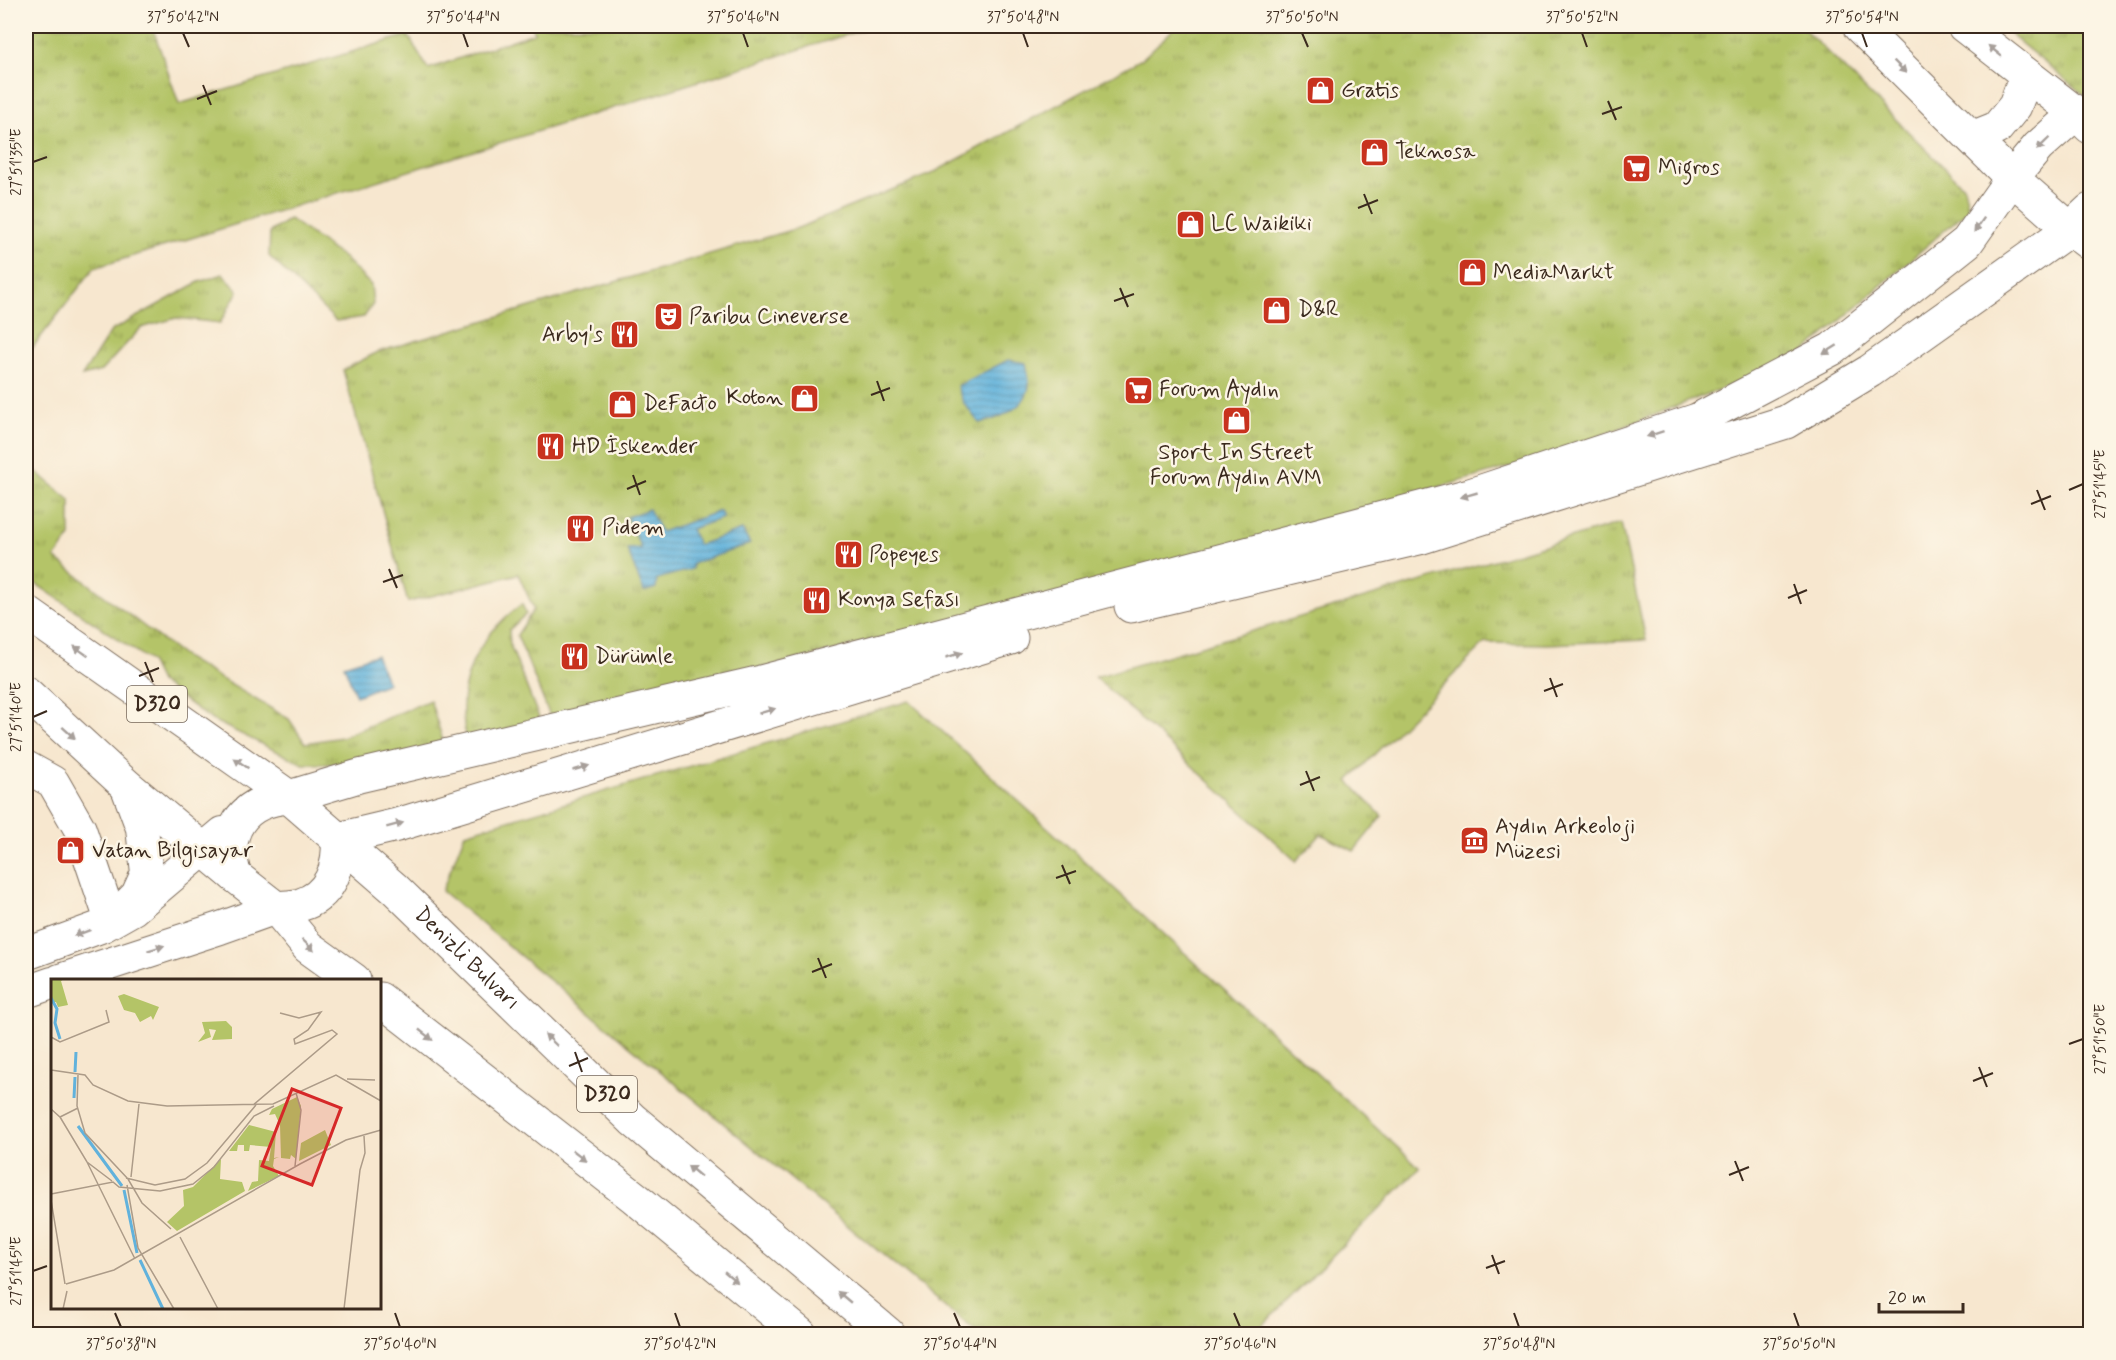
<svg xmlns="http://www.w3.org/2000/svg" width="2116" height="1360" viewBox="0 0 2116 1360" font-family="Mynerve,sans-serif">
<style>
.park{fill:url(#park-tufts);stroke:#787742;stroke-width:1.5}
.water{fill:url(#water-rules);stroke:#4e6e7d;stroke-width:1.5}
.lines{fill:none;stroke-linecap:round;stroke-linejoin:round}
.minor-casing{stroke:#7d6c5c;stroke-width:34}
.tertiary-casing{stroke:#7d6c5c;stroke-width:35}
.primary-casing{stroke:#7d6c5c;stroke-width:35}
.trunk-casing{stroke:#7d6c5c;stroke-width:35}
.minor{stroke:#fff;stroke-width:32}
.tertiary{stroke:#fff;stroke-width:33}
.primary{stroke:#fff;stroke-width:33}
.trunk{stroke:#fff;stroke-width:33}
.oneway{fill:#a79f9a}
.ticks{fill:none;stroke:#3b2a1e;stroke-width:2}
.labels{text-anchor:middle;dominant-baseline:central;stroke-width:5;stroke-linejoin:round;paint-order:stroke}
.shield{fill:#fcf5e5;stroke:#75675a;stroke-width:1.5}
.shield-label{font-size:21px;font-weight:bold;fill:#3b2a1e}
.poi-label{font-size:22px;fill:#3b2a1e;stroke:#fcf5e5;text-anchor:start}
.street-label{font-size:22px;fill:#3b2a1e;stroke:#fcf5e5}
.inset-river{fill:none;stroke:#61b2dc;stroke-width:3}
.inset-road{fill:none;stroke:#ac9b88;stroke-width:1.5}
.view{fill:#d62828;fill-opacity:0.15;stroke:#d62828;stroke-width:3}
.inset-edge{fill:none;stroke:#3b2a1e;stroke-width:3}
.neatline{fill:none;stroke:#3b2a1e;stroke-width:2}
.ticks-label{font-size:15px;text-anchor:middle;fill:#3b2a1e}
</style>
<defs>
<pattern id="park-tufts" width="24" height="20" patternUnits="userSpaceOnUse" patternTransform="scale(1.5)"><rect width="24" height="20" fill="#b4c467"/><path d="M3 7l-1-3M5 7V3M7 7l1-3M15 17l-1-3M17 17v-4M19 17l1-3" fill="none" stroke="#949f54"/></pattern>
<pattern id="water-rules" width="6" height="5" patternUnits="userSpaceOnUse" patternTransform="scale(1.5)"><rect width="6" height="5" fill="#61b2dc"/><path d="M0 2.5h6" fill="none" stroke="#5191b2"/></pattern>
</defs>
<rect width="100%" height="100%" fill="#fcf5e5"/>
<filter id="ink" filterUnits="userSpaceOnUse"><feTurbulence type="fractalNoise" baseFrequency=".0167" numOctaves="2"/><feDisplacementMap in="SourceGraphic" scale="12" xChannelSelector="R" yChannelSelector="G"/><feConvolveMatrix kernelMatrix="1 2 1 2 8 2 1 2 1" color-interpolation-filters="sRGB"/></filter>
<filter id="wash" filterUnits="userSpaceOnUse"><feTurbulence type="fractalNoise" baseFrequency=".008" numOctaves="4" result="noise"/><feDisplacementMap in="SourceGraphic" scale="24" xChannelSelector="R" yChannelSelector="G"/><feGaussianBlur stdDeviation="1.35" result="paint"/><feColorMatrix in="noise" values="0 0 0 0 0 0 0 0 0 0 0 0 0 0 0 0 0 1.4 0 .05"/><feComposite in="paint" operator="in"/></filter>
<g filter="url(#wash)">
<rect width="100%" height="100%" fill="#f7e7cf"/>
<!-- park -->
<path class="park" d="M26,26H152L179,104L408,35L428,69L534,33L533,26H874L610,109L94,268L26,356Z
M1177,26H1801L1964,187L1969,209L1795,360L1546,457L1055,595L552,721L517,635L534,609L518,574L408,602L343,370L378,352L798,228L931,174L1142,59Z
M2000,26H2080L2090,36V100Z
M290,219L344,258L371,285L373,304L364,317L336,321L269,256L270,232Z
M223,274L238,291L220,323L176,318L141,328L101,371L82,376L111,331L199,282Z
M26,463L70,500V537L55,558L184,657L289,719L305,743L342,737L430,700L446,750L376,764H303L212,720L160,682L150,661L26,577Z
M1621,523L1646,640L1546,644L1485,643L1348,781L1382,816L1354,851L1321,834L1296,861L1095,677Z
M522,604L526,614L509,630L510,645L543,728L468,744C452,687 475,638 522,604Z
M909,701L1420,1168L1254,1334H979L442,891L465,833Z"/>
<!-- water -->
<path class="water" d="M1008,360L1026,363C1027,369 1029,376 1029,383C1029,407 999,419 979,423L963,402L957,386Z
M649,509L661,532L720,511L723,518L691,529L698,545L742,530L750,544L692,564V569L657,579L656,588L644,592L627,549L641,548L627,517Z
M376,655L388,683L356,696L344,665Z"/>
</g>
<g filter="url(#ink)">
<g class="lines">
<defs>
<path id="minor" d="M26,767L53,782L80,829L111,921L137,895L147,873L142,828L126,785
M26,954L103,926L133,909L223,833
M60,980L220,928L276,908
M26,992L52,983"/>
<path id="tertiary" d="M1131,606L1419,538L1786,422L1870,371L2070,229L2090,210
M289,797L359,776L761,682L1470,495L1697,420L1832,349L1967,242L2012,178L2038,147L2076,113
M338,839L397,825L1011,638"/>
<path id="primary" d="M1859,26L2012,178L2070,229L2090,244
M1964,26L2076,113L2090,127
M1972,138L1997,128L2015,106L2026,76"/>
<g id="trunk">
<path id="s1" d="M26,612L289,797L395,889L633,1120L888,1334"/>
<path d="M26,693L126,785L235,876L276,908L308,947L354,980"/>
<path d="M235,876C221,833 242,800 289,797"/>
<path d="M276,908C284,907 293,907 300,905C330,896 340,868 338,839"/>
<path d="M380,999L634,1197L800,1334"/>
</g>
</defs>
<!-- minor casing -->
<use href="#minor" class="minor-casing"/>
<!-- tertiary casing -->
<use href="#tertiary" class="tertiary-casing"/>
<!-- primary casing -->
<use href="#primary" class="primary-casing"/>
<!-- trunk casing -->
<use href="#trunk" class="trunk-casing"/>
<!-- minor -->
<use href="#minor" class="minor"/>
<!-- tertiary -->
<use href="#tertiary" class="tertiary"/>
<!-- primary -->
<use href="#primary" class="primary"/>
<!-- trunk -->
<use href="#trunk" class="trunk"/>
</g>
<!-- one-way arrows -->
<defs><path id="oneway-solid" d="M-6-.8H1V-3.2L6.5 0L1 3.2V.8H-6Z" transform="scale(1.5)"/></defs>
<g class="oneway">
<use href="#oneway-solid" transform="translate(1995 51) rotate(-141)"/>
<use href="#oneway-solid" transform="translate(1900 67) rotate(45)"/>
<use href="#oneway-solid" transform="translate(2043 144) rotate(136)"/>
<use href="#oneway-solid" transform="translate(1979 225) rotate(125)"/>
<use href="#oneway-solid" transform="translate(1830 350) rotate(148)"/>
<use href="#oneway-solid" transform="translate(1655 434) rotate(162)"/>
<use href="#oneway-solid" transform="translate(1469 495) rotate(164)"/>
<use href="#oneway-solid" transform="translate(81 651) rotate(-145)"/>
<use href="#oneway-solid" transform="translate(954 655) rotate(-17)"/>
<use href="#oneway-solid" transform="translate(767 711) rotate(-17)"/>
<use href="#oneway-solid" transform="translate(69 733) rotate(42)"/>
<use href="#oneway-solid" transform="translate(241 763) rotate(-145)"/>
<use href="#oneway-solid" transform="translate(581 768) rotate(-17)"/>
<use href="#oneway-solid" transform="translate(395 825) rotate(-15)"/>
<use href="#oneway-solid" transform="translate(82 933) rotate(160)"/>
<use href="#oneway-solid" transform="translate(308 945) rotate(44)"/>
<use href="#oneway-solid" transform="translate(156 948) rotate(-17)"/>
<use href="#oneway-solid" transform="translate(426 1035) rotate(38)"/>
<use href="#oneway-solid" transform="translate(551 1040) rotate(-136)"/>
<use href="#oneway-solid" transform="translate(579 1155) rotate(38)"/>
<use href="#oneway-solid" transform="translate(694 1171) rotate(-140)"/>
<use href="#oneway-solid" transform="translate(731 1277) rotate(40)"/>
<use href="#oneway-solid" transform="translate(844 1297) rotate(-140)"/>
</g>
</g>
<!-- ticks -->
<path class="ticks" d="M183,33L189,47M463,33L468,47M743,33L748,47M1023,33L1028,47M1302,33L1308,47M1582,33L1587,47M1862,33L1867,47M203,85L211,105M197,99L217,91M1608,101L1616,120M1602,114L1622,107M33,162L47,157M1364,194L1372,214M1358,208L1378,200M1120,288L1128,307M1114,301L1134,294M877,381L884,401M871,395L890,388M633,475L640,495M627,489L646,481M2037,490L2045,510M2069,490L2083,484M2031,504L2051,496M389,569L397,588M383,582L403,575M1794,584L1801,604M1788,598L1807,590M145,662L153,682M139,676L159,668M1550,678L1557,697M1544,691L1563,684M33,717L47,711M1306,771L1314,791M1300,785L1320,777M1062,865L1070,884M1056,878L1076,871M818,958L826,978M812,972L832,964M2069,1044L2083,1039M575,1052L582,1072M569,1066L588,1058M1979,1067L1987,1087M1973,1081L1993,1073M1735,1161L1743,1181M1729,1175L1749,1167M1492,1255L1499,1274M1486,1268L1505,1261M33,1271L47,1266M115,1313L121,1327M395,1313L400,1327M675,1313L680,1327M954,1313L960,1327M1234,1313L1240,1327M1514,1313L1519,1327M1794,1313L1799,1327"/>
<!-- icons -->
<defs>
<symbol id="shop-square" viewBox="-11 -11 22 22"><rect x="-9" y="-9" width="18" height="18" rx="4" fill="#c8321e" stroke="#fcf5e5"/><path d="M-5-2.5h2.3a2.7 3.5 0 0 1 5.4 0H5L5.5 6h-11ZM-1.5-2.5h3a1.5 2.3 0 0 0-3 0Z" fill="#fff"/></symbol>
<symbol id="supermarket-square" viewBox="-11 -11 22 22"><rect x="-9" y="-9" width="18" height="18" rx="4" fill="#c8321e" stroke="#fcf5e5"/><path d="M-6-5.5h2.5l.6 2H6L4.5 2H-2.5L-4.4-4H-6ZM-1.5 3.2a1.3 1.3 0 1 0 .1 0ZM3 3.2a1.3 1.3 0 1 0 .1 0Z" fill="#fff"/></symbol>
<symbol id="theatre-square" viewBox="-11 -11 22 22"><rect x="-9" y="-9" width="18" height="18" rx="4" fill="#c8321e" stroke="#fcf5e5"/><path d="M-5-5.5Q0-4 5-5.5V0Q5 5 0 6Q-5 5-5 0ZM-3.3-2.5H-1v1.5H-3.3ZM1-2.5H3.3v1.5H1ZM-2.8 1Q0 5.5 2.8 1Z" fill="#fff"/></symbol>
<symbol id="restaurant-square" viewBox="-11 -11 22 22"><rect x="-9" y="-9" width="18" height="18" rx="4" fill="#c8321e" stroke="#fcf5e5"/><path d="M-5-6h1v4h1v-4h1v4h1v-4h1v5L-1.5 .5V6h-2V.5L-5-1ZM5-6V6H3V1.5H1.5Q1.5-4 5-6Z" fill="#fff"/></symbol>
<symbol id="museum-square" viewBox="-11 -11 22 22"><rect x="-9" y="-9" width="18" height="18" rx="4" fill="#c8321e" stroke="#fcf5e5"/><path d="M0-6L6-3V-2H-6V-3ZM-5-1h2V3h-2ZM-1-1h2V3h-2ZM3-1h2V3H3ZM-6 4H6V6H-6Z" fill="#fff"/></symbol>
</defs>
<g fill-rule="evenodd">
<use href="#shop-square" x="1304" y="74" width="33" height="33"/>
<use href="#shop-square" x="1358" y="136" width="33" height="33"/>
<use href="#supermarket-square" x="1620" y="152" width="33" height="33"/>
<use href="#shop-square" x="1174" y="208" width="33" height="33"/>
<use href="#shop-square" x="1456" y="256" width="33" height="33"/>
<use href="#shop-square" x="1260" y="294" width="33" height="33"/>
<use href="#theatre-square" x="652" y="300" width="33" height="33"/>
<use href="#restaurant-square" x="608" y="318" width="33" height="33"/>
<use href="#supermarket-square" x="1122" y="374" width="33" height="33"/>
<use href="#shop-square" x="788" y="382" width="33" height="33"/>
<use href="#shop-square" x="606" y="388" width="33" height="33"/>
<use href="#shop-square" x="1220" y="404" width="33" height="33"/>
<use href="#restaurant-square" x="534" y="430" width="33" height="33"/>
<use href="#restaurant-square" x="564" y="512" width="33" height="33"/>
<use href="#restaurant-square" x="832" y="538" width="33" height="33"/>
<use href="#restaurant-square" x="800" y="584" width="33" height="33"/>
<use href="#restaurant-square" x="558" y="640" width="33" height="33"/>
<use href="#museum-square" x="1458" y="824" width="33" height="33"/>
<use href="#shop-square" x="54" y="834" width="33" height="33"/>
</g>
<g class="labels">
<!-- shield labels -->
<g class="shield">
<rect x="127" y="686" width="60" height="36" rx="4.5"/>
<rect x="577" y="1076" width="60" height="36" rx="4.5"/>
</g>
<g class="shield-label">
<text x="157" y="704">D320</text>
<text x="607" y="1094">D320</text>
</g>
<!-- poi labels -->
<g class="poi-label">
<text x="1341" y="91">Gratis</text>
<text x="1395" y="152">Teknosa</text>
<text x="1658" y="168">Migros</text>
<text x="1211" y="224">LC Waikiki</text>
<text x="1493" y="273">MediaMarkt</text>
<text x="1298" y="310">D&amp;R</text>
<text x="689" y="317">Paribu Cineverse</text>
<text x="603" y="335" text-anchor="end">Arby's</text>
<text x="1159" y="390">Forum Aydın</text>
<text x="783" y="398" text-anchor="end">Koton</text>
<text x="643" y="404">DeFacto</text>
<text x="572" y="447">HD İskender</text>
<text x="1236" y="453" text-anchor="middle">Sport In Street<tspan x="1236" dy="25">Forum Aydın AVM</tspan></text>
<text x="602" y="528">Pidem</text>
<text x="869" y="555">Popeyes</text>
<text x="838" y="600">Konya Sefası</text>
<text x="595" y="657">Dürümle</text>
<text x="1495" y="827">Aydın Arkeoloji<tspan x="1495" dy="25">Müzesi</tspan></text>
<text x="92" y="851">Vatan Bilgisayar</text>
</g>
<!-- street labels -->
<g class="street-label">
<text stroke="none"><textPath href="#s1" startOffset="562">Denizli Bulvarı</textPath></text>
</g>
</g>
<!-- overview -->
<g transform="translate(51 979)">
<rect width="330" height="330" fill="#f7e7cf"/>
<path d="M175,42L181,48V60L161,61L165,51L158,50L160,58L147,63L154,54L151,43Z" fill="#b4c467"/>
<path d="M0,0H13L10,2L17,26L7,28L5,23L0,24ZM73,15L108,28L102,41L100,37L89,43L84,34L73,31L67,17ZM246,118L250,127L245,180L240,176L239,180L230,179L229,146L224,135L218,136L221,130ZM198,146L225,153L223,179L228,178L223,180L222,187L228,197L197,212L201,203L207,202L208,181L218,182L220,168L199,166L198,172H193V166H187L186,172H178ZM274,151L280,166L248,182L250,164ZM170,180L169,200L191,203L194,212L126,252L116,243L133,227L132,211L142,208Z" fill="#b4c467"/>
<path class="inset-river" d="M0,19L6,30L4,44L9,60M24,93L25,73M23,119L24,98M27,147L71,207M73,211L86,274M89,281L112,330"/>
<path class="inset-road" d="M0,58L9,63L58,43L55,31M0,91L34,96L42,106L77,122L116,127L222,125L285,96L330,122M27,96L26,127L34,154L77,200L91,224L120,250M296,100L324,101M202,126L286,55L281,51L244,65L243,60L257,51L270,33L248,39L229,34M0,130L9,138L27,129M9,138L36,183L61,202M36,183L84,280M244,187L250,131L245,114M80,198L88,125M75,199L104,206L134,200L156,184L205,126M76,206L87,269L123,330M0,215L62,203L68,208L109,212L142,205L163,188L203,137L223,127M0,221L14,305M129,258L167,330M15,305L63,291L249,185L295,161L330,151M12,330L16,312M293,330L309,191L314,174L313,157"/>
<path class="view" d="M241,110L290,129L261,206L211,187Z"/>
<rect width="330" height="330" class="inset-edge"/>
</g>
<!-- margin -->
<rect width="2116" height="1360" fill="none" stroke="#fcf5e5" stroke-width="66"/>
<!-- scale -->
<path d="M1879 1303v9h84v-9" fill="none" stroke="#3b2a1e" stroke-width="3"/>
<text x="1888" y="1303" font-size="18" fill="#3b2a1e" stroke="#fcf5e5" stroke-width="4.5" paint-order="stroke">20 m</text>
<rect x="33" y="33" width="2050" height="1294" class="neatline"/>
<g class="ticks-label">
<text x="183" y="22">37°50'42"N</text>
<text x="463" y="22">37°50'44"N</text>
<text x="743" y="22">37°50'46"N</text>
<text x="1023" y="22">37°50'48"N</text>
<text x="1302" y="22">37°50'50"N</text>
<text x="1582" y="22">37°50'52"N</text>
<text x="1862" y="22">37°50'54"N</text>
<text transform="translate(16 162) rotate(-90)" y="5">27°51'35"E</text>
<text transform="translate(2100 484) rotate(-90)" y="5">27°51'45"E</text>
<text transform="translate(16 717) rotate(-90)" y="5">27°51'40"E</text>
<text transform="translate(2100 1039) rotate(-90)" y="5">27°51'50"E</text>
<text transform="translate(16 1271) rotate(-90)" y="5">27°51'45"E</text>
<text x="121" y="1349">37°50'38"N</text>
<text x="400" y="1349">37°50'40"N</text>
<text x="680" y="1349">37°50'42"N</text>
<text x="960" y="1349">37°50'44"N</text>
<text x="1240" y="1349">37°50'46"N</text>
<text x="1519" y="1349">37°50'48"N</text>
<text x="1799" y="1349">37°50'50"N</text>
</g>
</svg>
